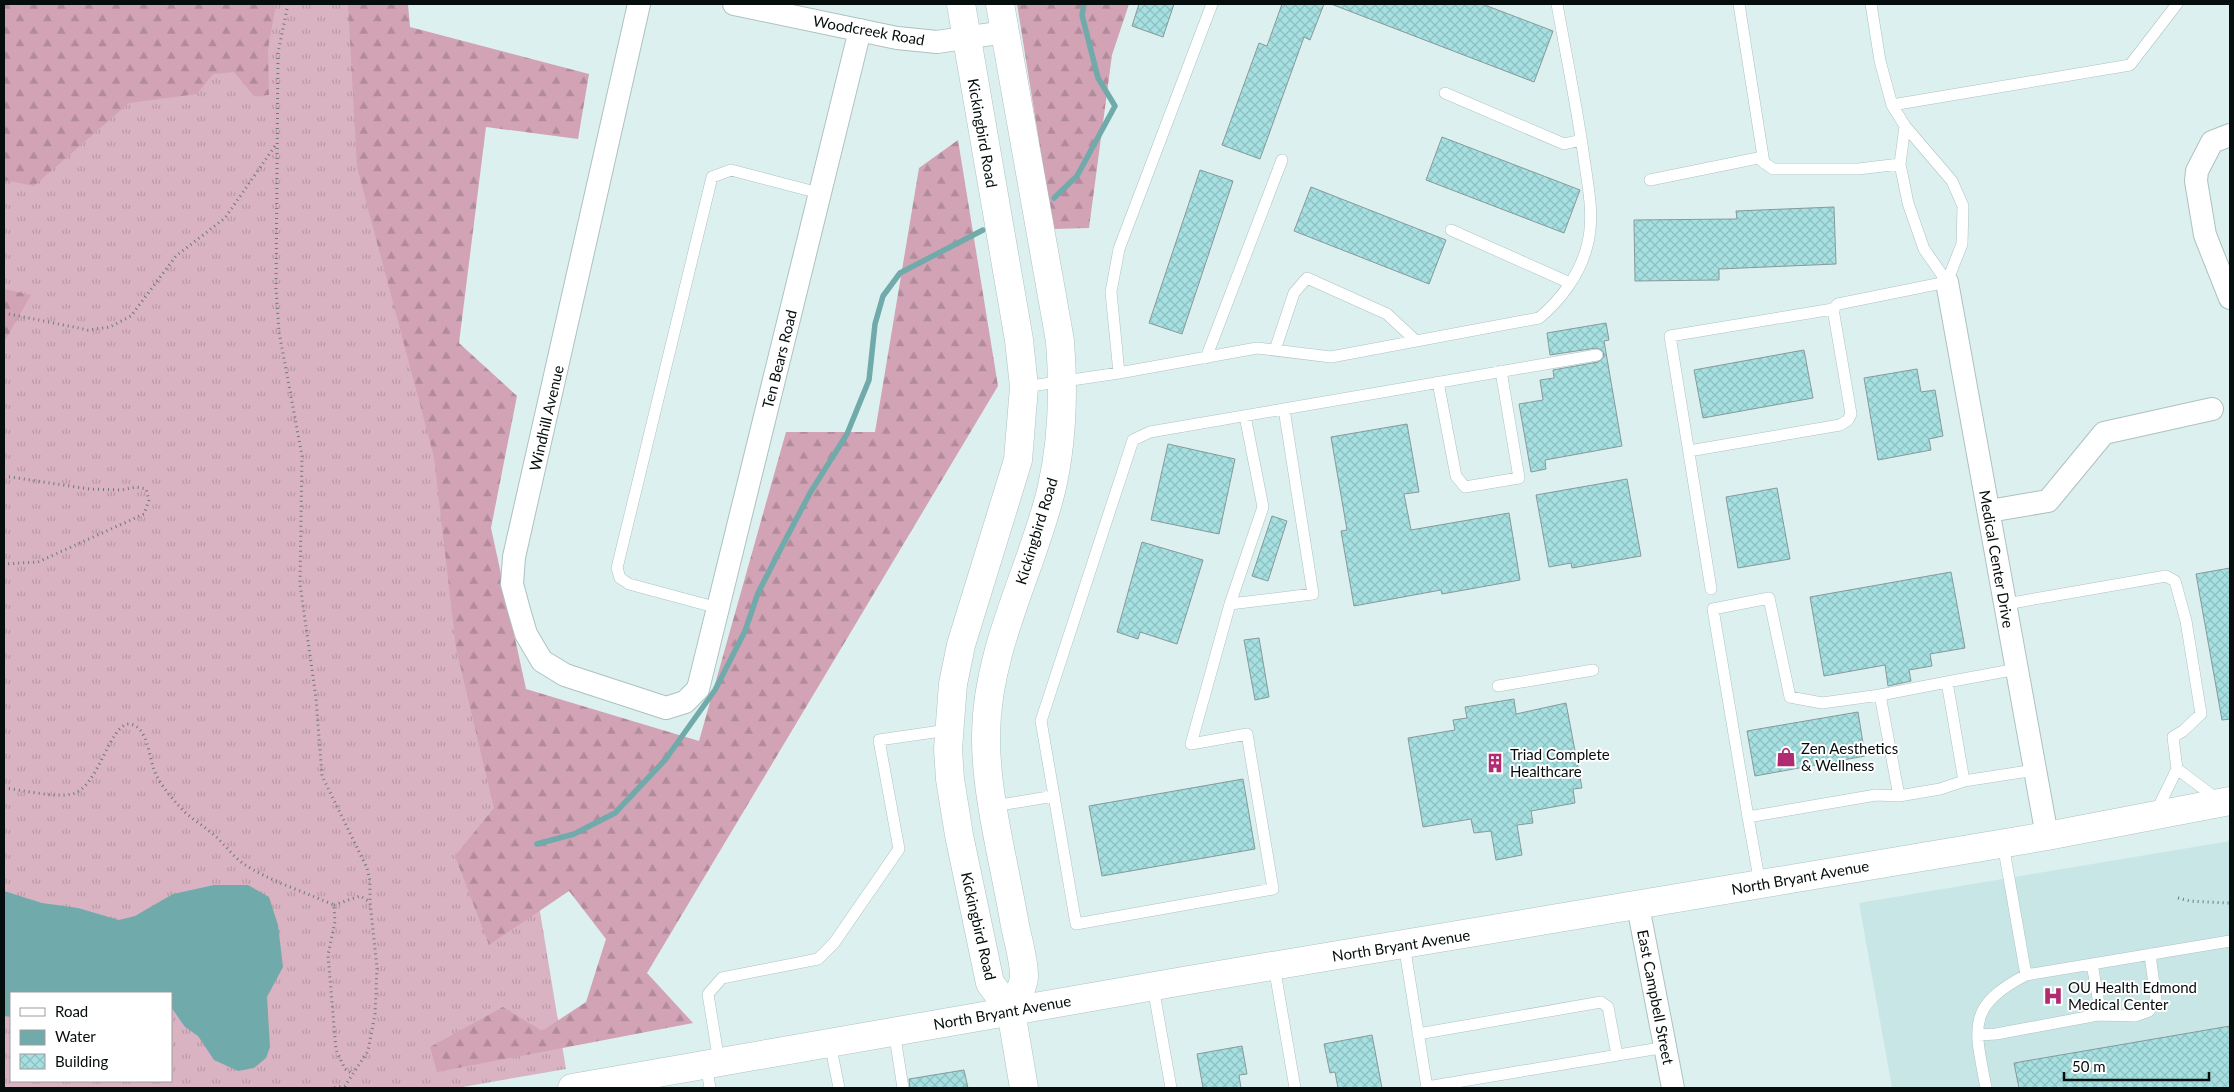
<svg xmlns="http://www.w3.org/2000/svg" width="2234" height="1092" viewBox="0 0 2234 1092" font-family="Lato,sans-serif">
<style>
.built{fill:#c8e6e6}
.grass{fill:url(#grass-tufts);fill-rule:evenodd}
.forest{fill:url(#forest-firs)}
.water{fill:#71aaaa}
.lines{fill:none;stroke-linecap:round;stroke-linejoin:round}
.stream{stroke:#71aaaa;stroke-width:5.5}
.building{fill:url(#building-cross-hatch);stroke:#879a9a}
.service-casing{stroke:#aec1c1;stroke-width:12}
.minor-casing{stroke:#aec1c1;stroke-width:24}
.tertiary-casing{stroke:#aec1c1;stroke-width:29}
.secondary-casing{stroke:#aec1c1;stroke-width:29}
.path{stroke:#6d7979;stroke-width:3;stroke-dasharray:1 4;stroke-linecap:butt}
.service{stroke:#fff;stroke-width:11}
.minor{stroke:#fff;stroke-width:22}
.tertiary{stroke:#fff;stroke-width:28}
.secondary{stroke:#fff;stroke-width:28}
.labels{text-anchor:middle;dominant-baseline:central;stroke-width:4;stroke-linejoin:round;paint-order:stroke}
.street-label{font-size:15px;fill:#060d0d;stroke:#fff}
.poi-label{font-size:15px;fill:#060d0d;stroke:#fff;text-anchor:start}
</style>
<defs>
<pattern id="grass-tufts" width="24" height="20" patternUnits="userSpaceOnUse" patternTransform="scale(1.25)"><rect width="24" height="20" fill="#dab3c3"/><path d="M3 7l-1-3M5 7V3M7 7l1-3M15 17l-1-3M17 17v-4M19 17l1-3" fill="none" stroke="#ba99a6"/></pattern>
<pattern id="forest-firs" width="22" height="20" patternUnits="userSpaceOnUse" patternTransform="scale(1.25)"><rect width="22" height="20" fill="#d1a3b5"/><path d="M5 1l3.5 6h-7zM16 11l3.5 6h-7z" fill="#b28b9a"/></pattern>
<pattern id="building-cross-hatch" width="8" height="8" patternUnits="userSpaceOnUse" patternTransform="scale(1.25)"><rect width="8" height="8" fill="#a6e0e1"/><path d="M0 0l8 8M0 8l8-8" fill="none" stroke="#8dbfc0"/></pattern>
</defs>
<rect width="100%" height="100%" fill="#ddf0f0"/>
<!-- built -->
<path class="built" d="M2230,841V1088H1892L1859,903Z"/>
<!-- grass -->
<path class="grass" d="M4,4H390L566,1069L457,1088H4ZM11,993H171V1081H11Z"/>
<!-- forest -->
<path class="forest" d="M4,4H276L268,49L269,95L254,96L234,72L213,74L197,94L129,103L34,186L4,180Z
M348,4H408L410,27L589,74L578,139L486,127L459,343L517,396L491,528L526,689L699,741L786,432H875L919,168L958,140L998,386L647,973L693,1023L437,1072L430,1047L503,1007L542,1031L586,1002L606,939L569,891L489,945L455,856L494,808L456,648L434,457L357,167Z
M1017,4H1129L1112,55L1089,228L1053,229Z
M4,289L31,295L4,342Z"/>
<!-- water -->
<path class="water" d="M214,885H248L269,897L278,925L283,967L267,997L270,1047L266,1058L254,1068L238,1071L214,1060L198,1036L185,1027L171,1007V993H11V1017L4,1016V891L42,903L78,908L119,920L135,916L173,894Z"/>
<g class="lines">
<!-- stream -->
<path class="stream" d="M1054,198L1077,176L1115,106L1098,78L1082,15L1084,4
M537,844L574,834L615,813L665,760L715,690L745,631L758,593L778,554L810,493L847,434L869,380L875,324L883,296L900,273L983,230"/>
</g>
<!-- building -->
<path class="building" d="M1139,4H1174L1163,37L1132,26Z
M1282,4H1324L1310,40L1304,37L1260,159L1222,145L1259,43L1267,46Z
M1331,4H1482L1553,31L1534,82Z
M1442,137L1580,190L1564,233L1426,180Z
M1200,170L1233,181L1182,334L1149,323Z
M1311,187L1446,240L1429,284L1294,231Z
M1834,207L1836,264L1719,269V280L1635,281L1634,220L1737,219L1736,211Z
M1606,323L1609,340L1604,341L1622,446L1545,460L1546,469L1531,472L1519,404L1543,400L1540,380L1554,378L1553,370L1598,362L1604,357L1603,351L1596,348L1550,355L1547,333Z
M1804,350L1813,398L1703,418L1694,370Z
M1917,369L1921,392L1935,390L1943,436L1929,439L1931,450L1878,460L1864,378Z
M1407,424L1419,492L1404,494L1411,530L1509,513L1520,580L1442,594L1441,590L1354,606L1341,531L1347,530L1331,437Z
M1168,444L1235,459L1219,534L1151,520Z
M1627,479L1641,556L1572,568L1571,563L1549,567L1536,495Z
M1777,488L1790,559L1738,568L1726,497Z
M1272,516L1287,521L1268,581L1252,576Z
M1142,542L1203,560L1177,644L1140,632L1138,639L1117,632Z
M2230,568V719L2222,720L2196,574Z
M1951,572L1965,648L1930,654L1932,666L1909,670L1911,681L1888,686L1885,665L1824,676L1810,597Z
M1259,638L1269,697L1255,700L1244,640Z
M1514,699L1516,714L1566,703L1582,788L1573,789L1575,803L1531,811L1533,823L1517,825L1522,855L1496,860L1491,831L1474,833L1471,819L1423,827L1408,738L1455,730L1453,720L1467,718L1465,707Z
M1858,712L1865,756L1755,776L1747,731Z
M1243,779L1255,849L1102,876L1089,806Z
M2230,1026V1088H2019L2014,1063Z
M1372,1035L1382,1088H1338L1335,1072L1330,1073L1324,1044Z
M1242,1046L1247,1074L1239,1075L1241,1088H1203L1197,1054Z
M964,1070L968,1088H910L909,1079Z"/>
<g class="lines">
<defs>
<path id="service" d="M1739,4L1764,163
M1871,4L1880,61L1892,105L1905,126L1952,181L1963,206L1962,244L1947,282
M1445,93L1564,144L1581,140
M1892,105L2130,65L2177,4
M1905,126L1900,164L1908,203L1924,249L1947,282
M1650,180L1758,158L1773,169H1858L1900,164
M1451,230L1570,283
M1275,350L1294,293L1307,278L1387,314L1416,341
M1206,358L1282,160
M1119,373L1111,292L1119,249L1212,4
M1438,382L1456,476L1465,487L1519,478L1501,371
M1024,387L1119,373L1257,348L1331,357L1539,318C1561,300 1580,274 1587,246C1595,217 1588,187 1584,158C1577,107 1566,55 1557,4
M1689,451L1840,425L1848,420L1851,414L1833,309
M1711,589L1670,336L1833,309L1838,304L1947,282
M1230,604L1263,507L1245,416
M2006,604L2166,576L2175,581L2186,621L2201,714L2183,731L2173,737L2177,769L2155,814
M718,608L629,584L620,578L617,568L712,177L731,170L819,193
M2017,669L1947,682L1964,781L2035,770
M1498,686L1593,670
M1880,695L1947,682
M2177,769L2220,801
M1054,796L1076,924L1273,889L1247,734L1191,744L1230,604L1313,594L1284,409
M994,806L1054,796L1041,721L1133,440L1150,432L1597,355
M1748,817L1713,609L1769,598L1790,697L1822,703L1880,695L1899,796L1940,789L1964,781
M2003,844L2026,975
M1760,884L1748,817L1876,795L1899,796
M1404,944L1427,1088
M2092,964L2101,1015
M1274,966L1295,1088
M1153,987L1171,1088
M894,1031L903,1088
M1418,1034L1601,1002L1608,1007L1617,1055
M1978,1035L1996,1034L2098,1015L2135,1016L2149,1011L2156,1000L2150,954
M830,1043L839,1088
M719,1062L708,994L722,978L818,959L834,943L899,849L879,740L948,730
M706,1064L710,1088
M1427,1087L1666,1047
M1986,1088C1975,1028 1965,1007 2026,975L2230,941"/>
<path id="minor" d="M639,4L514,557L512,584L519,610L526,634L542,661L565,675L666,708L685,702L698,689L860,30
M734,4L897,38L937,42L1005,32
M2230,135L2212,142L2197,171L2196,181L2205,235L2230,298
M1947,282L2047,836
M1989,511L2048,501L2104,433L2212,409
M1638,906L1673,1088"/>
<path id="tertiary" d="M961,4L1019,340L1024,387L1018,460L961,645L953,684L948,749L950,779L959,835L990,983L1011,1011L1024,1088
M1000,4L1060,341C1064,392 1063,441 1051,491C1031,572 987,648 986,734C985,792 1004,862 1014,920C1017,938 1024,958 1024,976C1024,986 1015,1001 1011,1011"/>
<path id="secondary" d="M572,1088L1189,980L2047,836L2230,801"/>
</defs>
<!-- service casing -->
<use href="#service" class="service-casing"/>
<!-- minor casing -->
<use href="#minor" class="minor-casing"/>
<!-- tertiary casing -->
<use href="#tertiary" class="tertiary-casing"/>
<!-- secondary casing -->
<use href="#secondary" class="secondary-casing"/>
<!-- path -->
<path class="path" d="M288,4L278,53L276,289L279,332L302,456L300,584L316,698L322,776L367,868L370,881V902L377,968L375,1014L368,1051L345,1086L331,1088
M4,313L88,330L110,327L131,316L176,256L225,218L275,146
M4,476L89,489L121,490L136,487L146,489L149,500L144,514L38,562L4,564
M4,788C23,790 53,798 72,794C99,788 109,723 130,724C148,726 149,759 155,772C160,784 170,796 179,806C188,817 203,825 214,835C225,844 232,856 244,864C267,880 307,893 334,905L335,922L328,955L336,1050L345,1069L353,1074
M2178,898L2190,901L2230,903
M334,905L360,896L370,902"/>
<!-- service -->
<use href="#service" class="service"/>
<!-- minor -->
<use href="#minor" class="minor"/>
<!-- tertiary -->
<use href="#tertiary" class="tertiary"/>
<!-- secondary -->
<use href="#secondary" class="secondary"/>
</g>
<!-- icons -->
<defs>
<symbol id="shop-bare" viewBox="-9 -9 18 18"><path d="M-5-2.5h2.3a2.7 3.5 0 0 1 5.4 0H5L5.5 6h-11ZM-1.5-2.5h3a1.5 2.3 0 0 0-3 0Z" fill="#b02b72" stroke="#fff" stroke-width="2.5" paint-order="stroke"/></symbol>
<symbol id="building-bare" viewBox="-9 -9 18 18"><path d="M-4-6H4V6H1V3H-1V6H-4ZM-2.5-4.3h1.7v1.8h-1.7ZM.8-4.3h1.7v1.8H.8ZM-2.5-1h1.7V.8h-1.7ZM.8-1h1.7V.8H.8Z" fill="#b02b72" stroke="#fff" stroke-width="2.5" paint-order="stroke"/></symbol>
<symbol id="hospital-bare" viewBox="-9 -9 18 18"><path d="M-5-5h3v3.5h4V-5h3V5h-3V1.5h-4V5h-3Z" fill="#b02b72" stroke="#fff" stroke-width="2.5" paint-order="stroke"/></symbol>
</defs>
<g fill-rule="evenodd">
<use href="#shop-bare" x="1772" y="743" width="28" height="28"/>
<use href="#building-bare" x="1481" y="749" width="28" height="28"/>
<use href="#hospital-bare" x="2039" y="982" width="28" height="28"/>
</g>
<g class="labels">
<!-- street labels -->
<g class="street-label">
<text transform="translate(869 30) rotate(10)">Woodcreek Road</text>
<text transform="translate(983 133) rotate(80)">Kickingbird Road</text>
<text transform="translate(779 359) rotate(-76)">Ten Bears Road</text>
<text transform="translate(546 418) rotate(-77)">Windhill Avenue</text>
<text transform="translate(1036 531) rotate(-73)">Kickingbird Road</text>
<text transform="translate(1997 559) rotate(80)">Medical Center Drive</text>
<text transform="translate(1800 877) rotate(-10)">North Bryant Avenue</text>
<text transform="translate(979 926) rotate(77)">Kickingbird Road</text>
<text transform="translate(1401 945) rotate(-9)">North Bryant Avenue</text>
<text transform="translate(1656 997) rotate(79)">East Campbell Street</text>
<text transform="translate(1002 1012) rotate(-10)">North Bryant Avenue</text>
</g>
<!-- poi labels -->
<g class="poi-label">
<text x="1801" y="748">Zen Aesthetics<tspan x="1801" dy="17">&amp; Wellness</tspan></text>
<text x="1510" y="754">Triad Complete<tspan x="1510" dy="17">Healthcare</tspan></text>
<text x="2068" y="987">OU Health Edmond<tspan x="2068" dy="17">Medical Center</tspan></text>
</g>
</g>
<!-- border -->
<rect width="2234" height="1092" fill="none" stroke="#060d0d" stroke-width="10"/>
<!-- legend -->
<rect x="10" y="992" width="162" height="90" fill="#ffffff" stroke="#9b9e9e"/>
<rect x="20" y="1008" width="25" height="8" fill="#ffffff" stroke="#9b9e9e"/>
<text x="55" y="1017" font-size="15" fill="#060d0d">Road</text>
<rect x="20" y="1030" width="25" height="15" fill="#71aaaa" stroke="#9b9e9e"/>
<text x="55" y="1042" font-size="15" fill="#060d0d">Water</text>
<rect x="20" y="1054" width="25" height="15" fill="url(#building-cross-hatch)" stroke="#9b9e9e"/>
<text x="55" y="1067" font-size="15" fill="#060d0d">Building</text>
<!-- scale -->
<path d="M2064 1072v8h145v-8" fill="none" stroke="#060d0d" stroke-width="2.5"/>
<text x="2072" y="1072" font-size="15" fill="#060d0d" stroke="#ffffff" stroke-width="4" paint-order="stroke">50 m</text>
</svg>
